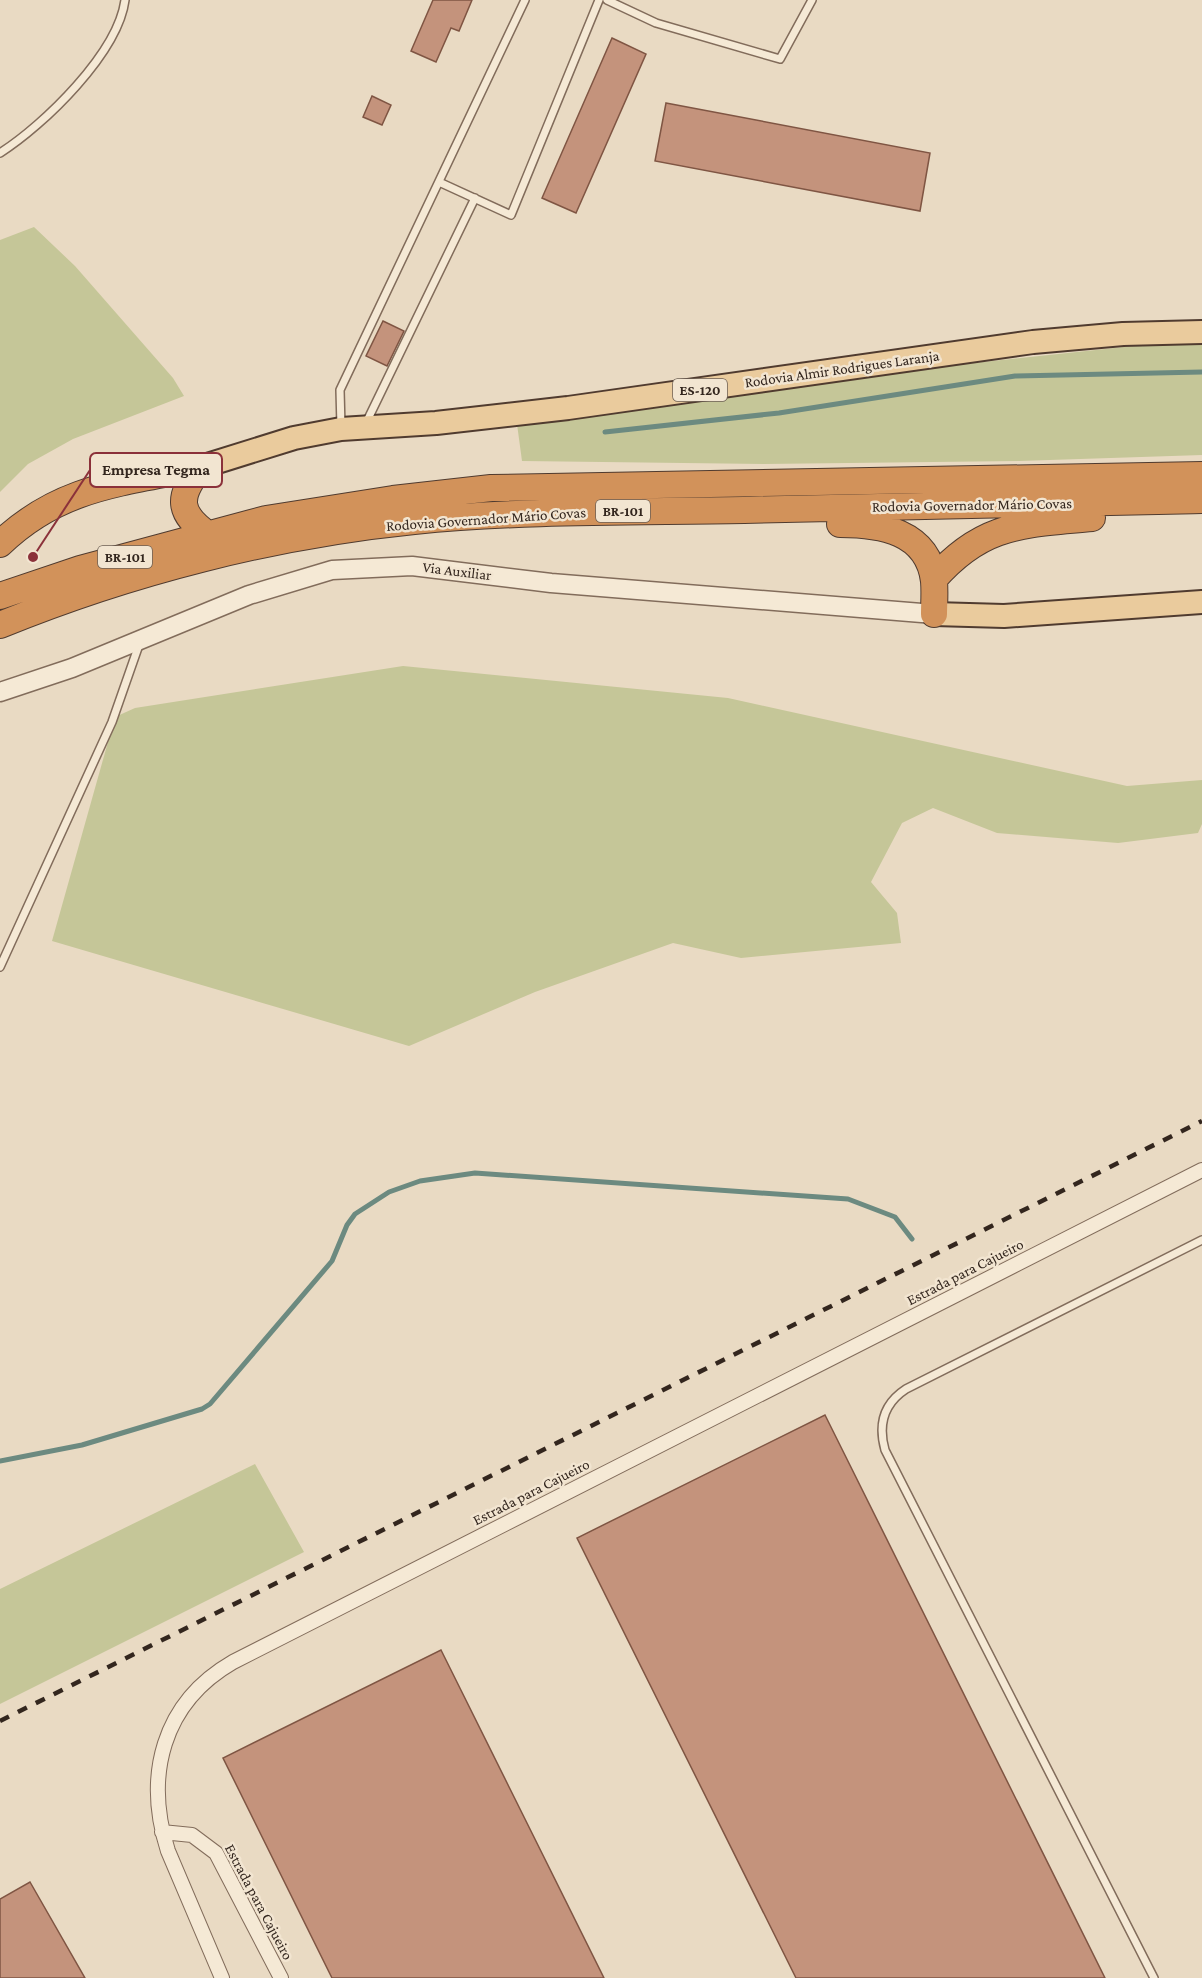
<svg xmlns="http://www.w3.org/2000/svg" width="1202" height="1978" viewBox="0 0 1202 1978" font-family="'Crimson Pro',serif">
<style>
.green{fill:#c5c698}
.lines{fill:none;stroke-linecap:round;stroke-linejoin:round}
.stream{stroke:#6c8a80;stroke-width:5}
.building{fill:#c4937c;stroke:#7f5543;stroke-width:1.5}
.service-casing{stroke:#826c5b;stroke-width:10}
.minor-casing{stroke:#826c5b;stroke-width:16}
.tertiary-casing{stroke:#826c5b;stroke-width:21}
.primary-casing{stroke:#503b2f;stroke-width:26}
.motorway-casing{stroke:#503b2f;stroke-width:28}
.service{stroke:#f5e9d5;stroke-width:7}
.minor{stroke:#f5e9d5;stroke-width:14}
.tertiary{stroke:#f5e9d5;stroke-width:18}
.primary{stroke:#eacb9d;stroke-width:22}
.motorway{stroke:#d2925a;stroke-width:26}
.rail{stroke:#33261e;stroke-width:4.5;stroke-dasharray:10 10;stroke-linecap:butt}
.labels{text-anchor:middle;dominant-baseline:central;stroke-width:5;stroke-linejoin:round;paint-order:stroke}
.shield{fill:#f2e5d1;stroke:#6c5f54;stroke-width:1.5}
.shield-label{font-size:14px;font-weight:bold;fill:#33261e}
.street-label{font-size:15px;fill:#33261e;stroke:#f2e5d1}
.leader{fill:none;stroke:#8b313a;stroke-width:2}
.callout-dot{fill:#8b313a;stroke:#f2e5d1;stroke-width:2}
.callout{fill:#f2e5d1;stroke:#8b313a;stroke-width:2}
.callout-label{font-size:16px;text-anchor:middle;font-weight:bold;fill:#33261e}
</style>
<rect width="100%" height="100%" fill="#e9dac3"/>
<!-- green -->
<path class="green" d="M34,227L75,266L173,378L184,396L73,439L28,464L0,492V240Z
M1180,341L1202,342V455L1019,461L764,464L522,461L517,424L590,404Z
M403,666L728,698L1127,786L1202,780V824L1198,833L1118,843L997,833L933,808L902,823L871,882L897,913L901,943L741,958L673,943L535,992L409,1046L52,941L115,717L135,708Z
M255,1464L304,1552L0,1704V1589Z"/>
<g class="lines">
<!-- stream -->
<path class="stream" d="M605,432L779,413L1015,376L1202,372
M0,1461L82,1445L202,1409L210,1404L332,1261L347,1225L355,1214L389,1192L420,1181L475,1173L848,1199L895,1217L912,1239"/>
</g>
<!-- building -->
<path class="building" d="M433,0H472L459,31L451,28L436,62L411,51Z
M612,38L646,54L576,213L542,198Z
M372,96L391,105L382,125L363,117Z
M666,103L930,153L920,211L655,161Z
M383,321L404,331L387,366L366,356Z
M825,1415L1105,1978H796L577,1538Z
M441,1650L604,1978H332L223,1758Z
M30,1882L85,1978H0V1899Z"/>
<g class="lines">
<defs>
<path id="service" d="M607,0L656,23L780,59L812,0
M0,153C44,125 118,53 125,0
M439,182L511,215L599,0
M366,423L475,198
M341,427L340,390L525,0
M0,967L112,722L140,642
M1154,1978L885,1450C878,1425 883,1404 906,1389L1202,1240"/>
<path id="minor" d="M162,1832L192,1835L216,1853L281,1978
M222,1978L168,1851C144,1776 162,1703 233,1662L1202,1170"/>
<path id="tertiary" d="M0,692L72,668L249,595L332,570L412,566L551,583L934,614"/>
<path id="primary" d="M201,467L294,438L341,429L436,423L568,408L1033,342L1123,334L1202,332
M934,614L1004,616L1202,602"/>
<path id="motorway" d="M201,467C177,497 177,513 210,536
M840,524C880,524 928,531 934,581C935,592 934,604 934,614
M0,544C60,486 123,483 201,467
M934,579C983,523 1022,525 1092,518
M0,596L80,569L266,519L393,499L491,488L1202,475
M0,625C130,572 274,535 414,521C524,510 634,512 744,510C896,507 1049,503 1202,500"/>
</defs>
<!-- service casing -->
<use href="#service" class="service-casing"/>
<!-- minor casing -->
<use href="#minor" class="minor-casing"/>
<!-- tertiary casing -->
<use href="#tertiary" class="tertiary-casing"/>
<!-- primary casing -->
<use href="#primary" class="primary-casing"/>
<!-- motorway casing -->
<use href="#motorway" class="motorway-casing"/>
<!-- service -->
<use href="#service" class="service"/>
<!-- minor -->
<use href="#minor" class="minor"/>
<!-- tertiary -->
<use href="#tertiary" class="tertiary"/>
<!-- primary -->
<use href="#primary" class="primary"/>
<!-- motorway -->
<use href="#motorway" class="motorway"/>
<!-- rail -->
<path class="rail" d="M0,1721L1202,1121"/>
</g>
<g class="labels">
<!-- shield labels -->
<g class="shield">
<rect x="673" y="379" width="54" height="22" rx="4.5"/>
<rect x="596" y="500" width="54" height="22" rx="4.5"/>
<rect x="98" y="546" width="54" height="22" rx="4.5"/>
</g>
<g class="shield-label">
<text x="700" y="390">ES-120</text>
<text x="623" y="511">BR-101</text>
<text x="125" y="557">BR-101</text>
</g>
<!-- street labels -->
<g class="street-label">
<text transform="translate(842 369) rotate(-8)">Rodovia Almir Rodrigues Laranja</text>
<text transform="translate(972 505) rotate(-1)">Rodovia Governador Mário Covas</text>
<text transform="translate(486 519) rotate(-4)">Rodovia Governador Mário Covas</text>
<text transform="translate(457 571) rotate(7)">Via Auxiliar</text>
<text transform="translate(965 1272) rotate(-27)">Estrada para Cajueiro</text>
<text transform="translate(531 1492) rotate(-27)">Estrada para Cajueiro</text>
<text transform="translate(259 1902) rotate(62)">Estrada para Cajueiro</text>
</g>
</g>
<!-- callouts -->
<path class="leader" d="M33 557L90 470"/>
<circle class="callout-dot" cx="33" cy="557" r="6"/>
<rect class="callout" x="90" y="453" width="132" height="34" rx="6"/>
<g class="callout-label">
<text x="156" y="475">Empresa Tegma</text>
</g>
</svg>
